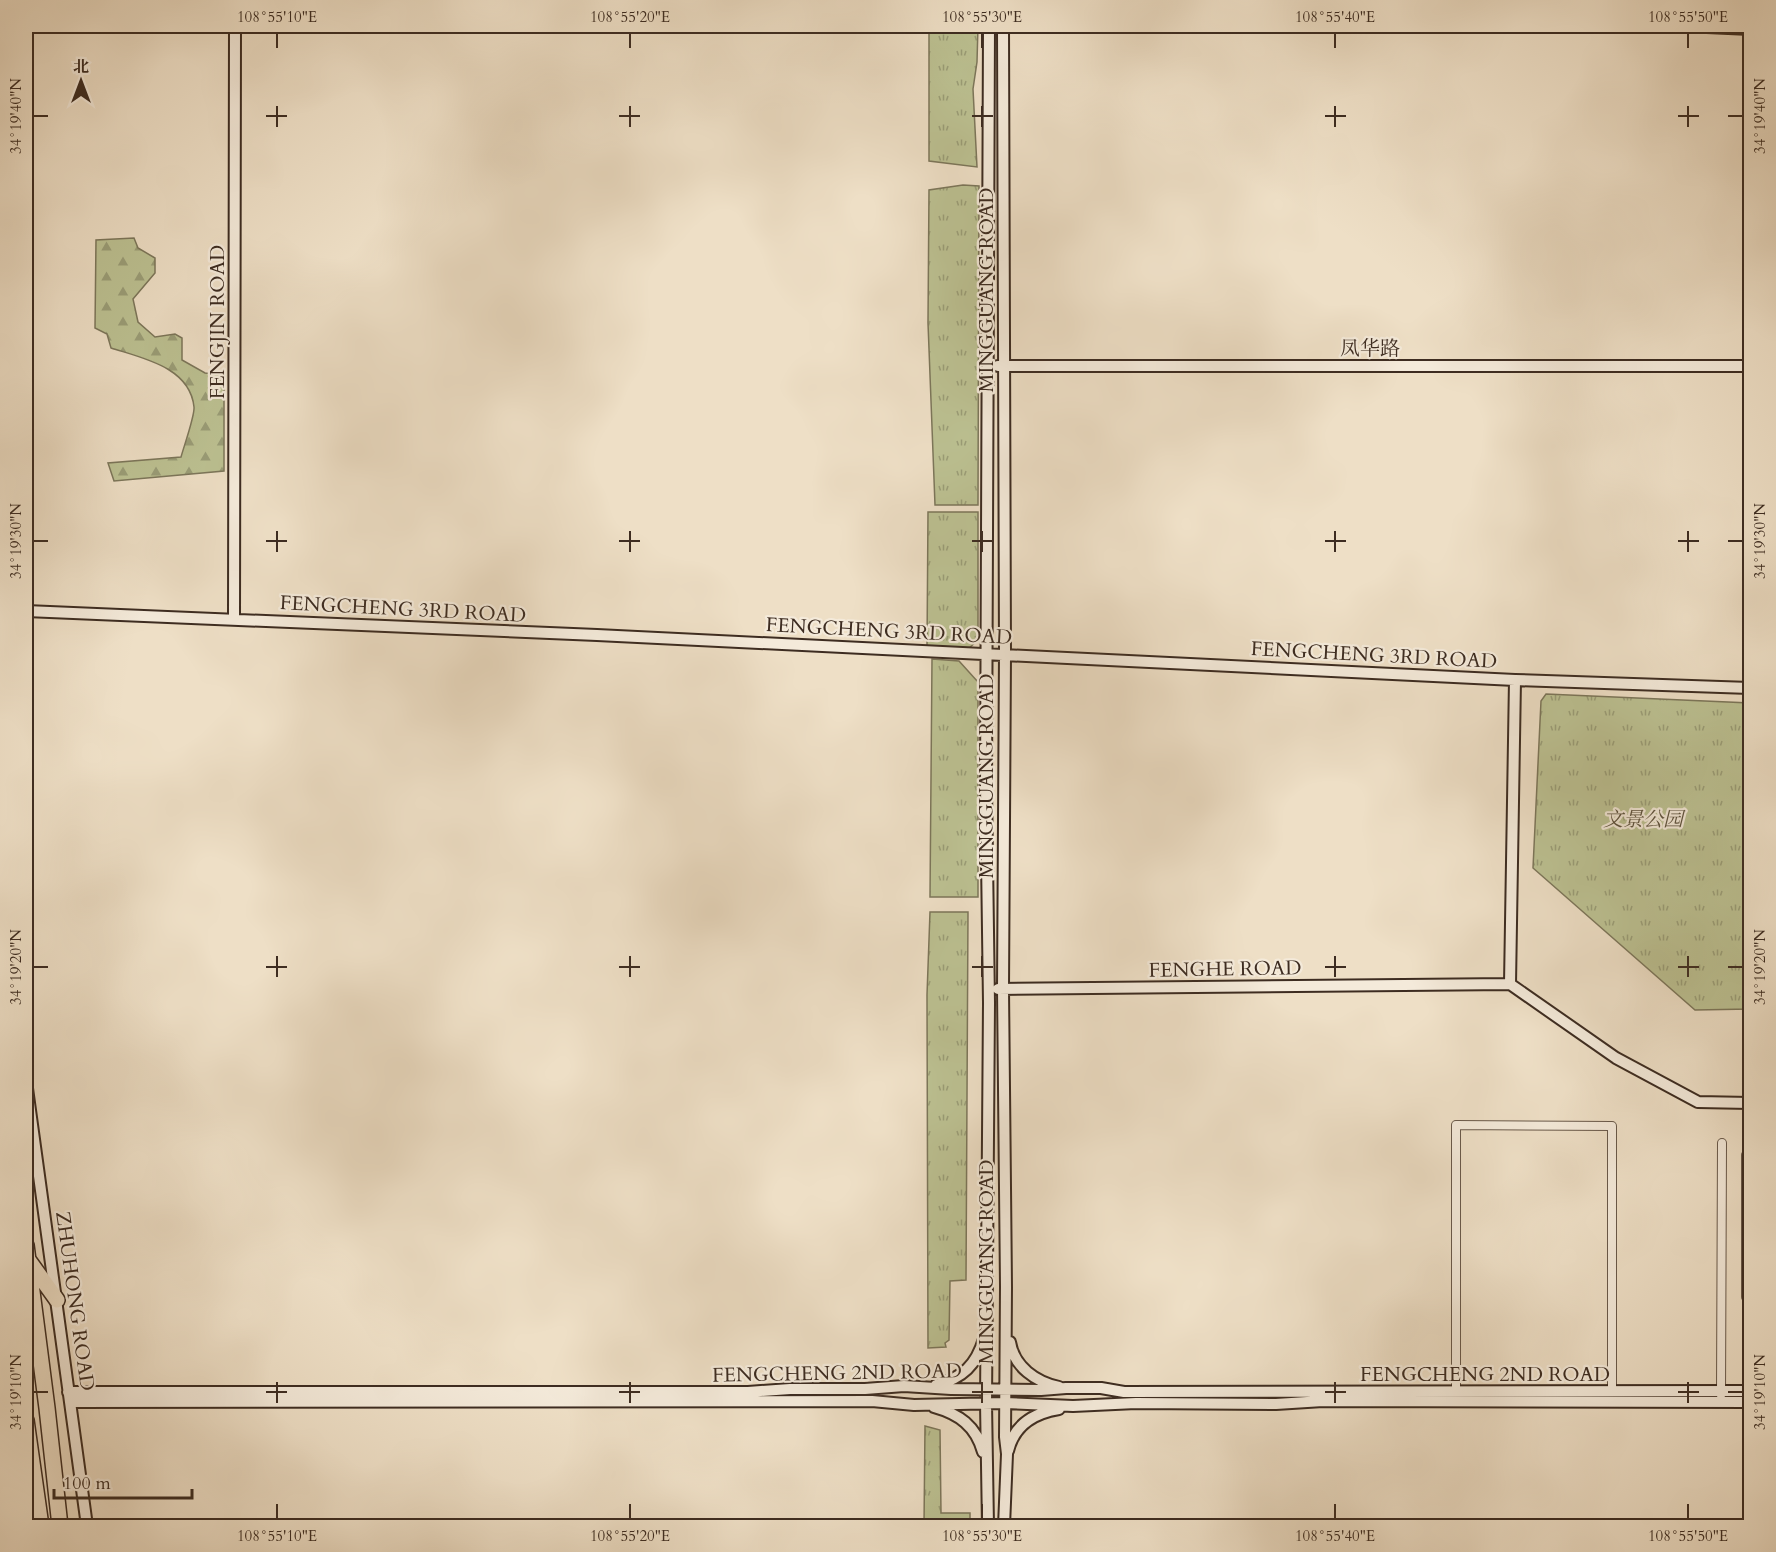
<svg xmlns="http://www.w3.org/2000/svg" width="1776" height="1552" viewBox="0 0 1776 1552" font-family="Cardo,'Noto Serif SC',serif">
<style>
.forest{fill:url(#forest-firs);stroke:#7c765a;stroke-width:1.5}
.park{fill:url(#park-tufts);stroke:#7c765a;stroke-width:1.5}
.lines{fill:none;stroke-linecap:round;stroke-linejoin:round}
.street-casing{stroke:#69594a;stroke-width:10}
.secondary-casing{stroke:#3d2c21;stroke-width:14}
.highway-casing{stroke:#3d2c21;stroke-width:18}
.street{stroke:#f4eada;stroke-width:8}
.secondary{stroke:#f4eada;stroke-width:10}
.highway{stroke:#eedfc6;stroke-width:15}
.ticks{fill:none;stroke:#3d2c21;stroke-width:2}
.labels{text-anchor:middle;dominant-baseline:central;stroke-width:4.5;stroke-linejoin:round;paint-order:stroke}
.street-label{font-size:20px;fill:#3d2c21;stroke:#f4eada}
.park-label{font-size:20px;font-style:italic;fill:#5d513d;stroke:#f4eada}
.neatline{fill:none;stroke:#3d2c21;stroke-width:2}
.ticks-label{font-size:15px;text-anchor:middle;fill:#3d2c21}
</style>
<defs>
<pattern id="forest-firs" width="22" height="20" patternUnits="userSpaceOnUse" patternTransform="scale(1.5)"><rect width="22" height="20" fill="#bcc192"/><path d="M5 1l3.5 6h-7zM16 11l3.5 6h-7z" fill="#9a9d77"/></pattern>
<pattern id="park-tufts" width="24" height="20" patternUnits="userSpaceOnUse" patternTransform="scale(1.5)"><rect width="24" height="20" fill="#bcc192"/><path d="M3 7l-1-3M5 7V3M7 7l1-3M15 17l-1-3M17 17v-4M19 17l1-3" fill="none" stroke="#9a9d77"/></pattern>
</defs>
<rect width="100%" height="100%" fill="#eedfc6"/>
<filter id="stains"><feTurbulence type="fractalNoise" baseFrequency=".00333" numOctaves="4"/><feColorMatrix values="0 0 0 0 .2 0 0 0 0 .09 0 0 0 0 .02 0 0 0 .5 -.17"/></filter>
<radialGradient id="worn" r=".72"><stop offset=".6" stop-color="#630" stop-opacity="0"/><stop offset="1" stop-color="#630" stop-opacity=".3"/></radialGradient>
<!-- forest -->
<path class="forest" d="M134,238L138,248L155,258V273L133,299L138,322L155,337L175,334L182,338V360L205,373L224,375V471L114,481L108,463L181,457C184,446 195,415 194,407C190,367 142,358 111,348L107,334L95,328L96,240Z"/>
<!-- park -->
<path class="park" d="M929,26H978L977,62L973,89L977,167L929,161Z
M963,185L979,186L978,505H935L928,323L929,190Z
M928,512H978V640L967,650L927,648Z
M932,659L959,661L978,682V897H930Z
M1546,694L1750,703V1009L1695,1010L1533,868L1541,701Z
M930,912H968L966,1280L950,1281L949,1340L945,1343L946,1347L928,1348L927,995Z
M925,1426L940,1430L941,1513H970V1526H924Z"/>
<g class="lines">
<defs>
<path id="street" d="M1750,1155H1746V1297H1750
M1456,1392V1125L1612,1126V1392
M1721,1395L1722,1143"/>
<path id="secondary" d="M1003,26L1005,654L1003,989L1006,1287L1005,1437L1007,1454L1004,1526
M1685,26L1750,29
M998,366H1750
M26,611L597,635L1515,680L1750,688
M234,619L235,26
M1510,984L1515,680
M998,989L1510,984L1616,1058L1698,1102L1750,1103
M26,1081L87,1526
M1010,1342C1014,1367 1036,1382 1059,1387
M936,1385C963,1378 976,1365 984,1339
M68,1392H748L790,1389H865L904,1386L951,1389L1041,1390L1066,1388H1101L1124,1392L1750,1391
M70,1402L872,1401L914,1405L1005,1403L1073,1406L1136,1403L1276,1404L1323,1401L1750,1402
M934,1407C959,1414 976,1426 983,1452
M1008,1451C1014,1425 1034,1413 1059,1409
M988,1526L986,1403L989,1003L986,788L989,26"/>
<path id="highway" d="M26,1245L47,1408L60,1526
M29,1261L57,1300
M26,1420L41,1526"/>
</defs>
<!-- street casing -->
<use href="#street" class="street-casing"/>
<!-- secondary casing -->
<use href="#secondary" class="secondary-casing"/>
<!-- highway casing -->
<use href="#highway" class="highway-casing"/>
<!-- street -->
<use href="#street" class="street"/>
<!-- secondary -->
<use href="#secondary" class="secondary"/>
<!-- highway -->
<use href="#highway" class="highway"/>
</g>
<!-- ticks -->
<path class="ticks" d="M277,33V48M630,33V48M982,33V48M1335,33V48M1688,33V48M277,106V127M630,106V127M982,106V127M1335,106V127M1688,106V127M33,116H48M266,116H287M619,116H640M972,116H993M1325,116H1346M1678,116H1699M1728,116H1743M277,531V552M630,531V552M982,531V552M1335,531V552M1688,531V552M33,541H48M266,541H287M619,541H640M972,541H993M1325,541H1346M1678,541H1699M1728,541H1743M277,956V977M630,956V977M982,956V977M1335,956V977M1688,956V977M33,967H48M266,967H287M619,967H640M972,967H993M1325,967H1346M1678,967H1699M1728,967H1743M277,1382V1403M630,1382V1403M982,1382V1403M1335,1382V1403M1688,1382V1403M33,1392H48M266,1392H287M619,1392H640M972,1392H993M1325,1392H1346M1678,1392H1699M1728,1392H1743M277,1504V1519M630,1504V1519M982,1504V1519M1335,1504V1519M1688,1504V1519"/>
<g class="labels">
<!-- street labels -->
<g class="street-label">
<text transform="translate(986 290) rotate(-90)">MINGGUANG ROAD</text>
<text transform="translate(217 322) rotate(-90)">FENGJIN ROAD</text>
<text x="1370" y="348">凤华路</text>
<text transform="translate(403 609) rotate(3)">FENGCHENG 3RD ROAD</text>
<text transform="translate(889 631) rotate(3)">FENGCHENG 3RD ROAD</text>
<text transform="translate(1374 655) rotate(3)">FENGCHENG 3RD ROAD</text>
<text transform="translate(986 776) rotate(-90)">MINGGUANG ROAD</text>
<text transform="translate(1225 969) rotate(-1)">FENGHE ROAD</text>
<text transform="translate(986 1262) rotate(-90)">MINGGUANG ROAD</text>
<text transform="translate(75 1301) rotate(82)">ZHUHONG ROAD</text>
<text transform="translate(837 1373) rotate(-1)">FENGCHENG 2ND ROAD</text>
<text x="1485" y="1374">FENGCHENG 2ND ROAD</text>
</g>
<!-- park labels -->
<g class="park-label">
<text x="1643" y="819">文景公园</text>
</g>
</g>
<!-- margin -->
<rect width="1776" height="1552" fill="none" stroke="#eedfc6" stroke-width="66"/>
<!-- north arrow -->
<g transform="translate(81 81)" stroke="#f4eada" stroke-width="4.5" paint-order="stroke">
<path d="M0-4.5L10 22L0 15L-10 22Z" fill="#3d2c21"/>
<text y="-9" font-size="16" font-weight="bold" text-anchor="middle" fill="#3d2c21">北</text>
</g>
<!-- scale -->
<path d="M54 1489v9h138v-9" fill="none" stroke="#3d2c21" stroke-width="3"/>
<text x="63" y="1489" font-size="18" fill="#3d2c21" stroke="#f4eada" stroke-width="4.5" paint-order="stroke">100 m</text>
<rect x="33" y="33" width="1710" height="1486" class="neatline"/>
<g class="ticks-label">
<text x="277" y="22">108°55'10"E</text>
<text x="630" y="22">108°55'20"E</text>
<text x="982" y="22">108°55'30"E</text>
<text x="1335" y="22">108°55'40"E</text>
<text x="1688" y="22">108°55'50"E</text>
<text transform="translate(16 116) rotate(-90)" y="5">34°19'40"N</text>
<text transform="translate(1760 116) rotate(-90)" y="5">34°19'40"N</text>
<text transform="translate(16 541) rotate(-90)" y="5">34°19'30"N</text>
<text transform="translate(1760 541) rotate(-90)" y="5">34°19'30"N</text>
<text transform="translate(16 967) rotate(-90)" y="5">34°19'20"N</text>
<text transform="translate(1760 967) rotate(-90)" y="5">34°19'20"N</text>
<text transform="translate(16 1392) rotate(-90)" y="5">34°19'10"N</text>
<text transform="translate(1760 1392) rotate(-90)" y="5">34°19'10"N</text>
<text x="277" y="1541">108°55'10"E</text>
<text x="630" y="1541">108°55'20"E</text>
<text x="982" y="1541">108°55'30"E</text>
<text x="1335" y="1541">108°55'40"E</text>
<text x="1688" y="1541">108°55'50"E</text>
</g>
<rect width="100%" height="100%" filter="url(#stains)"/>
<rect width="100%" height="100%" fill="url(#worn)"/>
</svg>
